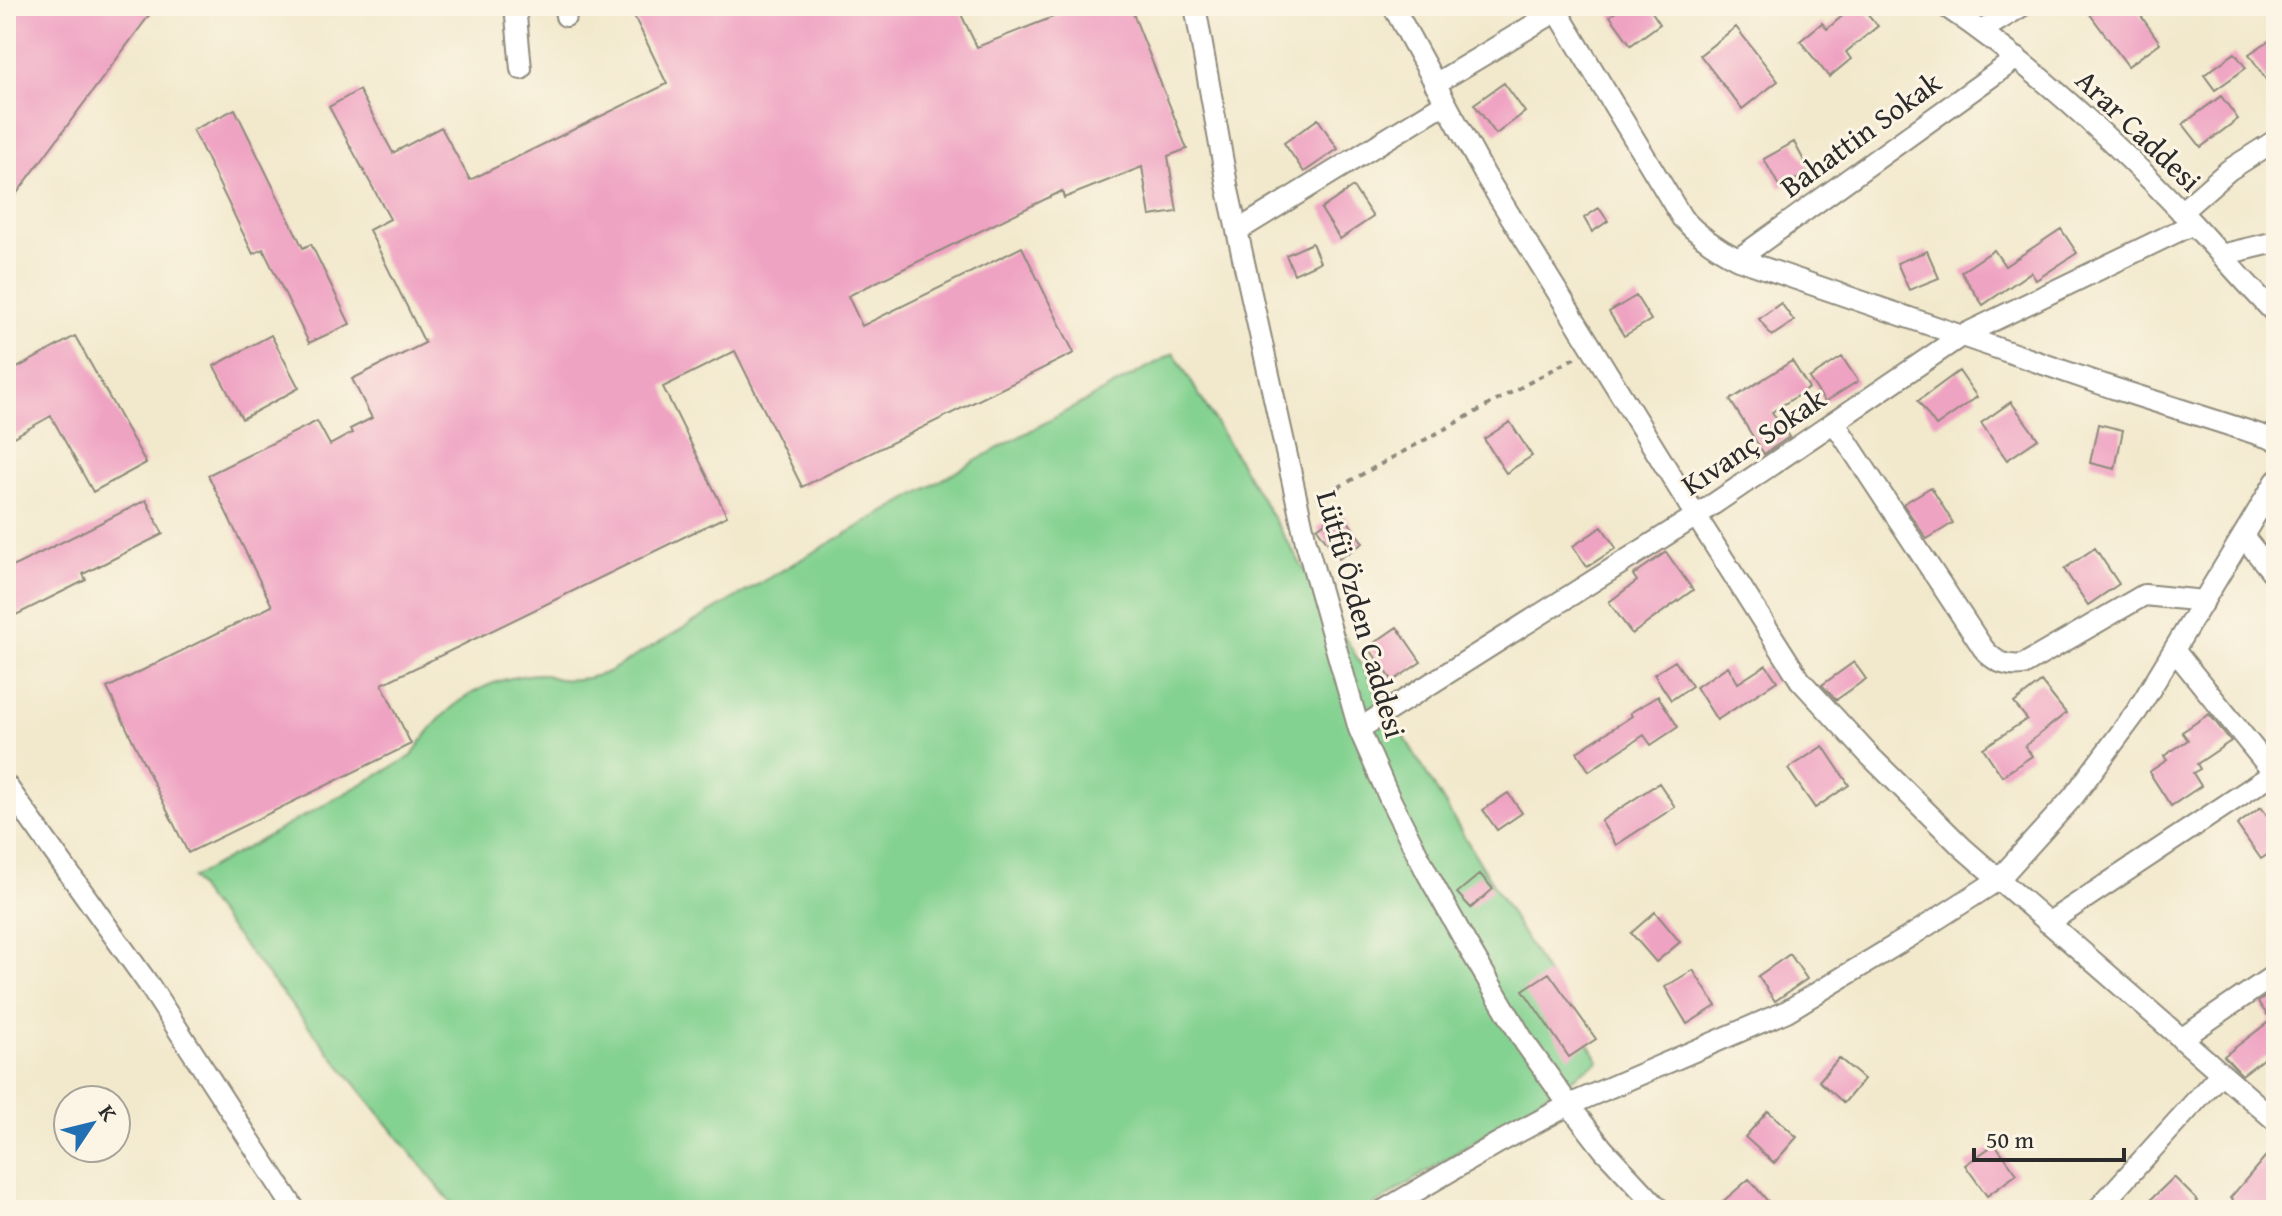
<svg xmlns="http://www.w3.org/2000/svg" width="2282" height="1216" viewBox="0 0 2282 1216" font-family="'Gentium Book Plus',serif">
<style>
.grass{fill:#84d291;stroke:#587e5e;stroke-width:2}
.building{fill:#efa3c2}
.lines{fill:none;stroke-linecap:round;stroke-linejoin:round}
.minor-casing{stroke:#8e8a7c;stroke-width:24}
.path{stroke:#8e8a7c;stroke-width:4;stroke-dasharray:6 6;stroke-linecap:butt}
.minor{stroke:#fff;stroke-width:20}
.labels{text-anchor:middle;dominant-baseline:central;stroke-width:6;stroke-linejoin:round;paint-order:stroke}
.street-label{font-size:30px;fill:#2b2b2b;stroke:#fcf5e5}
</style>
<rect width="100%" height="100%" fill="#fcf5e5"/>
<filter id="ink" filterUnits="userSpaceOnUse"><feTurbulence type="fractalNoise" baseFrequency=".0125" numOctaves="2"/><feDisplacementMap in="SourceGraphic" scale="16" xChannelSelector="R" yChannelSelector="G"/><feConvolveMatrix kernelMatrix="1 2 1 2 8 2 1 2 1" color-interpolation-filters="sRGB"/></filter>
<filter id="wash" filterUnits="userSpaceOnUse"><feTurbulence type="fractalNoise" baseFrequency=".006" numOctaves="4" result="noise"/><feDisplacementMap in="SourceGraphic" scale="32" xChannelSelector="R" yChannelSelector="G"/><feGaussianBlur stdDeviation="1.8" result="paint"/><feColorMatrix in="noise" values="0 0 0 0 0 0 0 0 0 0 0 0 0 0 0 0 0 1.4 0 .05"/><feComposite in="paint" operator="in"/></filter>
<g filter="url(#wash)">
<rect width="100%" height="100%" fill="#f2e9cd"/>
<!-- grass -->
<path class="grass" d="M1174,353L1599,1061L1367,1210H457L206,899L192,878L412,756C434,718 467,688 511,678C520,676 532,674 542,674C547,675 553,678 559,679C577,681 592,678 608,672L812,553L993,451Z"/>
<g id="blocks">
<!-- building -->
<path class="building" d="M6,6H156L6,208Z
M654,6H957L977,47L1081,6H1130L1187,149L1168,156L1177,212L1150,216L1142,167L1064,198L1062,191L848,296L862,326L1022,247L1074,353L802,487L735,351L663,387L727,516L382,684L411,744L188,853L107,688L272,606L208,475L317,421L330,445L352,433L350,429L372,418L352,379L425,343L369,230L390,219L329,107L359,90L393,153L441,127L470,180L667,84L634,16Z
M1623,6H1648L1660,24L1631,45L1610,16Z
M1854,6H1861L1878,26L1846,52L1851,59L1829,77L1800,41L1822,23L1827,29Z
M2084,6H2134L2160,43L2128,66Z
M1736,27L1778,81L1742,109L1700,55Z
M2276,36V95L2249,54Z
M2235,53L2246,68L2215,90L2204,75Z
M1504,83L1525,112L1496,134L1474,104Z
M2221,96L2238,119L2201,147L2183,124Z
M235,109L303,248L311,244L350,324L309,343L263,249L253,254L193,130Z
M1318,119L1338,149L1304,172L1284,143Z
M1794,142L1810,172L1780,188L1764,159Z
M1353,187L1373,217L1340,239L1321,209Z
M1599,208L1608,221L1592,232L1584,218Z
M2061,229L2077,253L2036,280L2031,272L1983,305L1961,272L1994,250L2005,266Z
M1312,243L1320,262L1294,274L1286,255Z
M1927,251L1939,278L1909,290L1897,263Z
M1636,296L1651,320L1624,336L1609,312Z
M1781,303L1794,321L1772,336L1759,319Z
M271,335L299,388L242,419L214,366Z
M75,336L146,463L93,492L51,416L6,441V374Z
M1842,357L1858,381L1825,402L1809,378Z
M1792,361L1809,388L1772,412L1789,437L1764,454L1730,400Z
M1959,371L1977,397L1936,426L1918,401Z
M2011,402L2038,439L2007,460L1981,423Z
M1510,422L1532,456L1506,473L1484,439Z
M2098,424L2123,430L2115,469L2090,463Z
M1931,487L1953,523L1927,539L1903,504Z
M146,500L163,534L83,574L86,580L6,620V570Z
M1341,511L1363,543L1339,559L1317,528Z
M1602,527L1616,548L1587,567L1573,546Z
M2095,548L2119,584L2088,605L2064,569Z
M1666,552L1693,590L1632,634L1609,602L1637,581L1633,575Z
M1397,627L1421,662L1393,681L1368,647Z
M1675,661L1692,686L1671,700L1654,674Z
M1854,662L1866,679L1836,700L1822,685Z
M1766,665L1777,681L1717,720L1696,687L1728,666L1738,683Z
M2041,682L2066,713L2025,746L2032,756L2002,776L1983,748L2027,719L2014,703Z
M1658,696L1678,727L1651,745L1644,735L1589,771L1577,752L1632,716L1630,713Z
M2209,714L2231,741L2197,764L2200,769L2193,773L2201,786L2171,806L2149,772L2167,760L2164,756L2188,740L2182,732Z
M1823,746L1849,785L1815,808L1788,769Z
M1659,783L1675,807L1616,845L1601,821Z
M1508,793L1522,813L1497,830L1483,810Z
M2261,807L2276,828V849L2261,859L2237,825Z
M1480,874L1493,889L1471,908L1457,893Z
M1655,912L1680,942L1656,962L1631,933Z
M1790,954L1807,979L1775,1001L1758,976Z
M1693,970L1716,1006L1687,1024L1665,987Z
M1549,973L1596,1039L1569,1057L1523,990Z
M2276,990V1049L2242,1075L2224,1056L2271,1020L2258,1002Z
M1839,1058L1864,1079L1844,1103L1819,1081Z
M1768,1111L1797,1137L1774,1163L1745,1137Z
M1995,1144L2017,1174L1987,1196L1965,1165Z
M2276,1144V1201L2268,1210H2245L2230,1198Z
M2174,1177L2198,1201L2188,1210H2140Z
M1749,1179L1775,1210H1713Z"/>
</g>
</g>
<g filter="url(#ink)">
<use href="#blocks" fill-opacity="0" stroke="#8e8a7c" stroke-width="2"/>
<g class="lines">
<defs>
<path id="minor" d="M515,6L521,69
M565,6L566,16
M1195,6L1228,190L1306,542L1359,729L1389,797L1426,871L1466,943L1525,1043L1569,1105L1603,1149L1660,1210
M1393,6L1485,175L1696,516L1800,680L1869,755L1963,848L2276,1121
M1945,6C2036,67 2118,144 2193,224C2221,254 2247,285 2276,314
M1557,11L1682,218C1699,236 1716,248 1738,259L2113,388L2276,440
M1981,31L2022,6
M1435,84L1565,6
M2181,212L2229,170L2276,140
M1237,231L1445,103
M2221,255L2276,242
M1738,259L2017,58
M1834,422L1983,648C1994,662 2006,667 2023,665L2144,595L2204,601
M2243,536L2276,577
M2174,650L2276,776
M1359,729L1696,516L1961,336L2193,224
M6,785L149,985L295,1210
M2048,923L2274,773
M2181,1039L2276,974
M1384,1210L1498,1143L1569,1105L1787,1011L1909,937L1998,880L2073,797L2137,711L2276,481
M2097,1210L2221,1073"/>
</defs>
<!-- minor casing -->
<use href="#minor" class="minor-casing"/>
<!-- path -->
<path class="path" d="M1317,499L1576,357"/>
<!-- minor -->
<use href="#minor" class="minor"/>
</g>
</g>
<g class="labels">
<!-- street labels -->
<g class="street-label">
<text transform="translate(2139 130) rotate(44)">Arar Caddesi</text>
<text transform="translate(1860 134) rotate(-36)">Bahattin Sokak</text>
<text transform="translate(1753 441) rotate(-34)">Kıvanç Sokak</text>
<text transform="translate(1362 614) rotate(74)">Lütfü Özden Caddesi</text>
</g>
</g>
<!-- margin -->
<rect width="2282" height="1216" fill="none" stroke="#fcf5e5" stroke-width="32"/>
<!-- north arrow -->
<g transform="translate(92 1124) rotate(55)"><circle r="38" fill="#fcf5e5" stroke="#a8a49b" stroke-width="2"/>
<path d="M0-6L14 30L0 20L-14 30Z" fill="#1f6fb2"/>
<text y="-12" font-size="22" font-weight="bold" text-anchor="middle" fill="#2b2b2b">K</text>
</g>
<!-- scale -->
<path d="M1974 1148v12h150v-12" fill="none" stroke="#2b2b2b" stroke-width="4"/>
<text x="1986" y="1148" font-size="24" fill="#2b2b2b" stroke="#fcf5e5" stroke-width="6" paint-order="stroke">50 m</text>
</svg>
